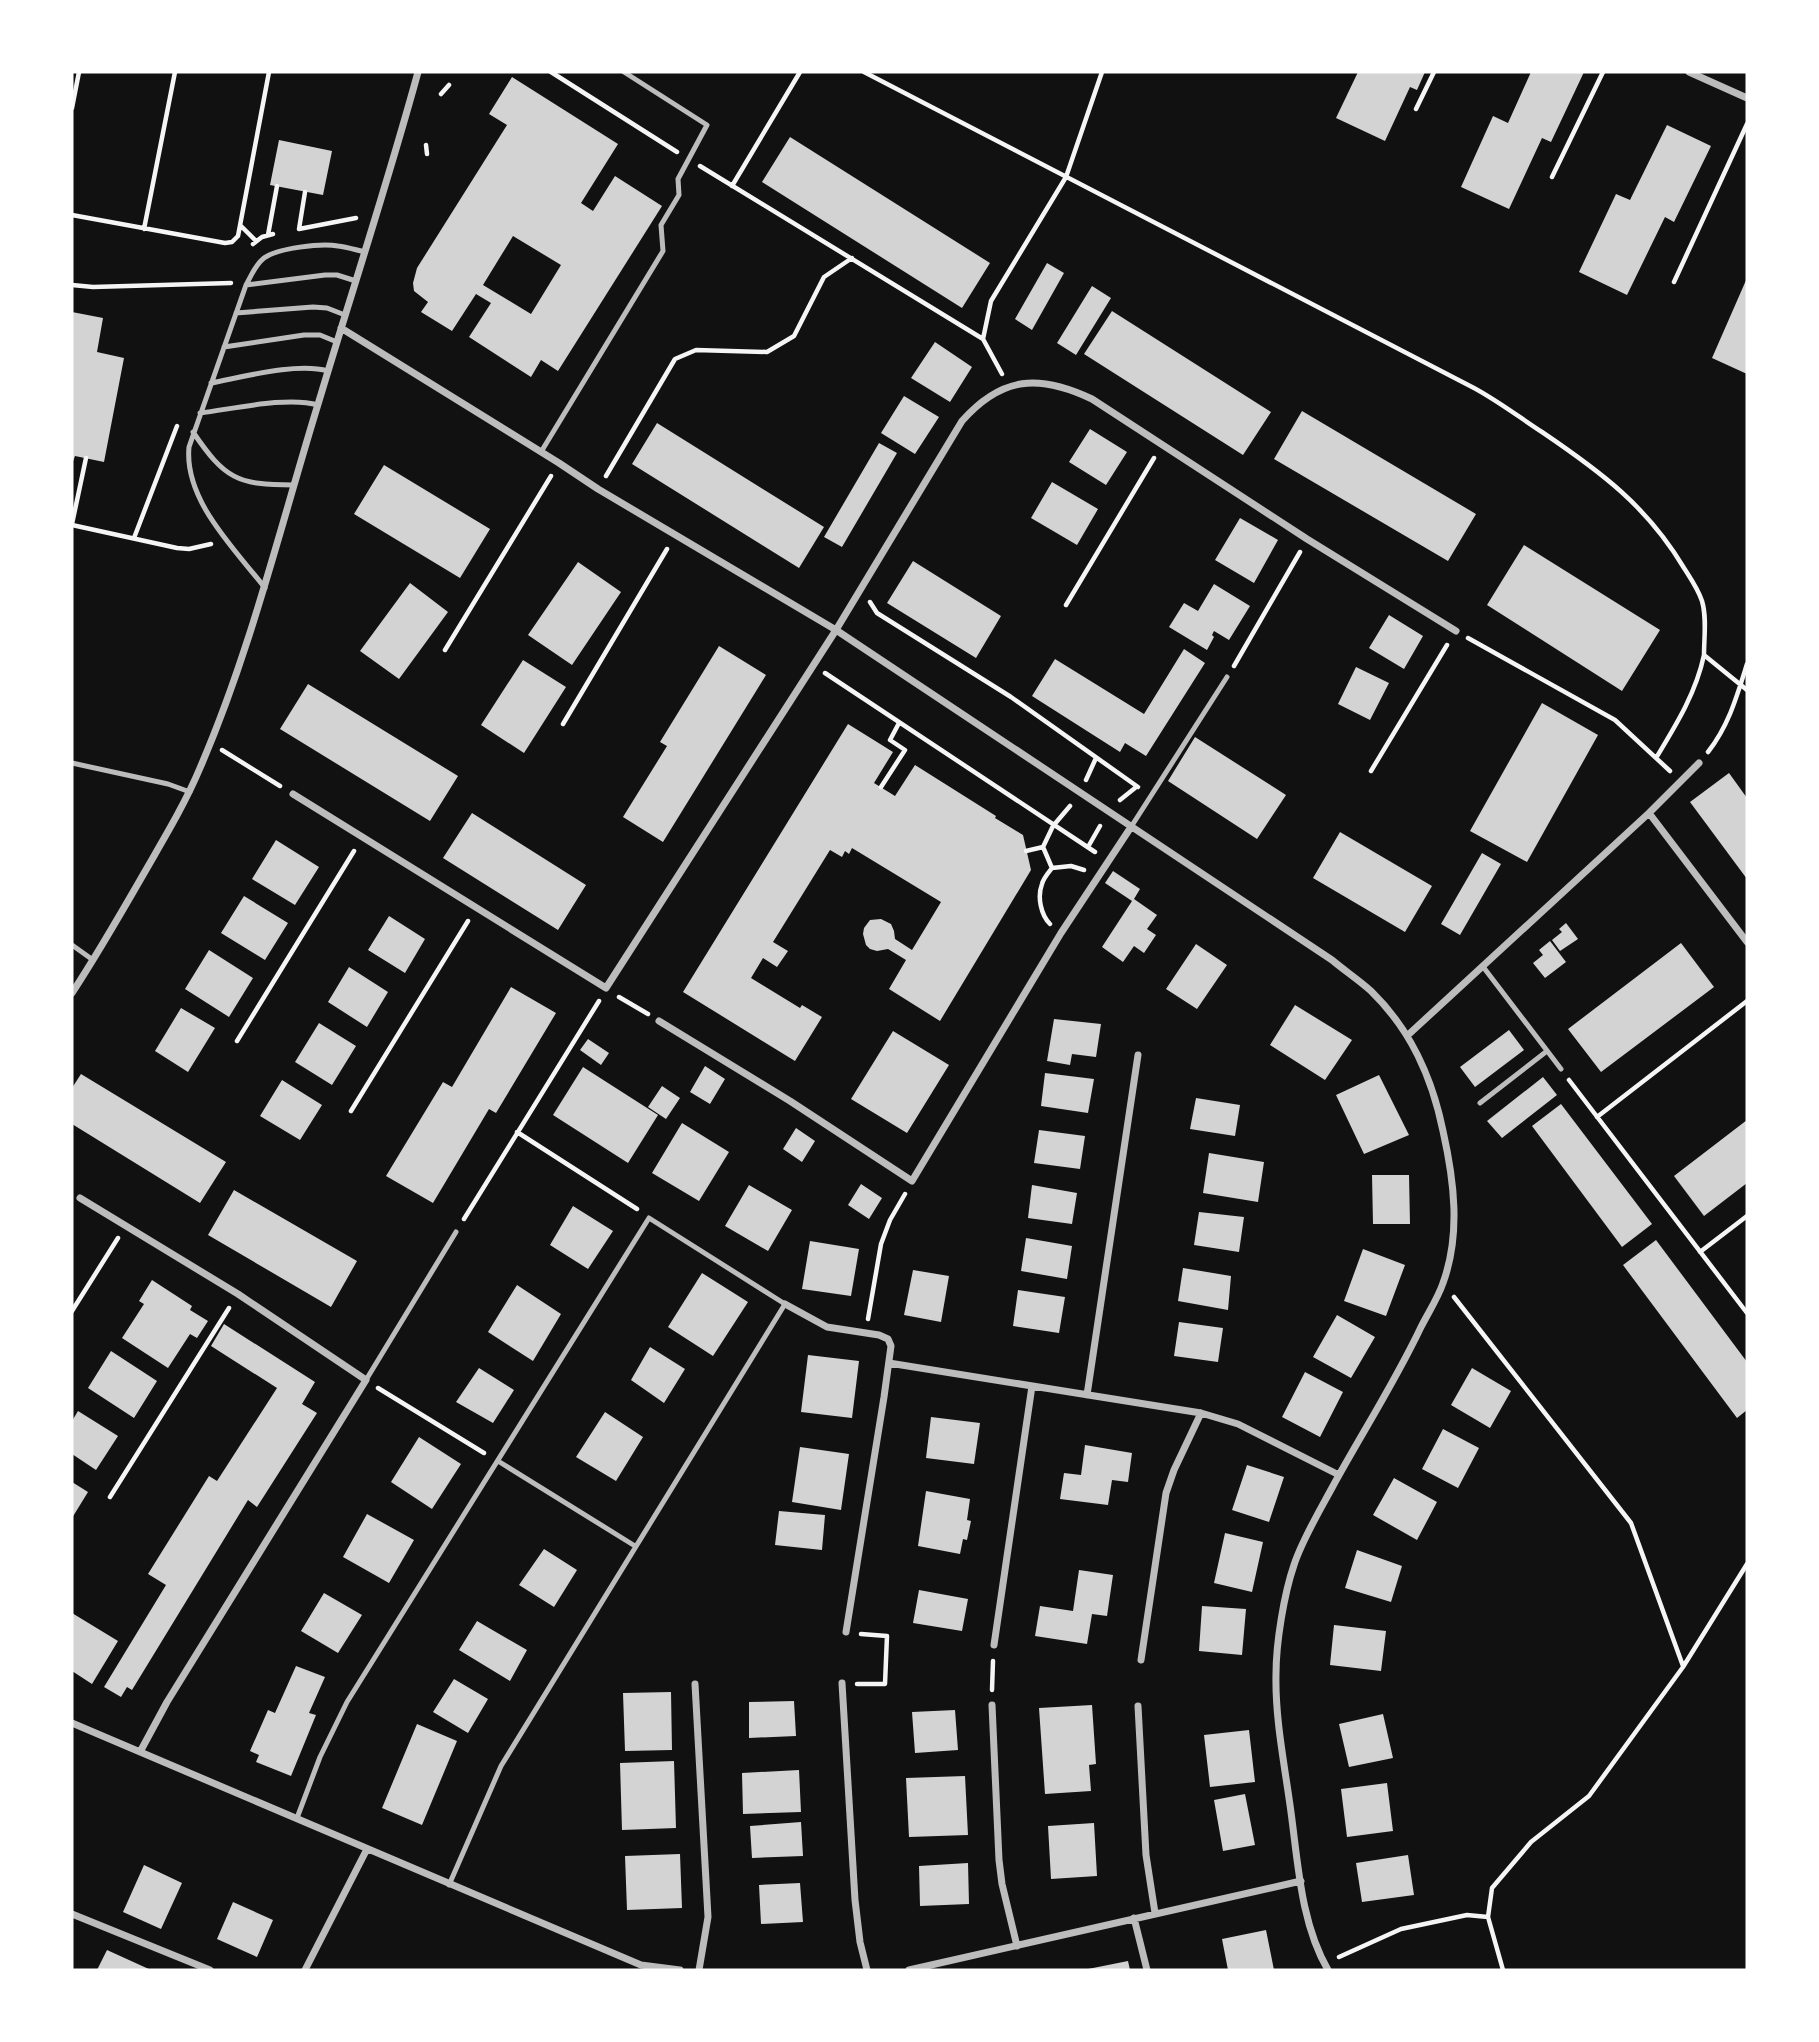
<svg xmlns="http://www.w3.org/2000/svg" width="1819" height="2042" viewBox="0 0 1819 2042" font-family="'Exo 2',sans-serif">
<style>
.building{fill:#d3d3d3;fill-rule:evenodd}
.lines{fill:none;stroke-linecap:round;stroke-linejoin:round}
.path{stroke:#f5f5f5;stroke-width:4.5}
.service{stroke:#bcbcbc;stroke-width:5}
.minor{stroke:#bcbcbc;stroke-width:7}
</style>
<rect width="100%" height="100%" fill="#111"/>
<!-- building -->
<path class="building" d="M1358,72H1425L1417,90L1410,87L1385,141L1336,118Z
M1531,72H1584L1551,142L1542,138L1509,209L1461,187L1493,116L1508,123Z
M512,77L618,144L581,203L593,211L615,176L662,206L558,371L541,360L531,377L469,337L491,303L476,294L452,331L421,312L428,302L414,291L413,283L417,268L507,125L489,114ZM513,236L561,265L531,314L483,285Z
M1667,125L1711,146L1674,222L1665,217L1627,295L1579,272L1616,194L1630,200Z
M790,137L990,263L962,308L762,182Z
M279,140L332,151L323,195L270,185Z
M1047,263L1064,273L1032,330L1015,319Z
M1747,278V374L1712,358Z
M1092,286L1111,298L1076,355L1057,343Z
M1112,311L1271,412L1243,455L1084,354Z
M72,312L103,318L97,352L124,358L104,462L75,456L72,464Z
M935,342L972,367L950,402L911,378Z
M904,396L939,417L915,454L881,433Z
M1302,411L1476,514L1448,561L1274,459Z
M657,423L824,527L799,568L632,464Z
M1090,429L1127,452L1106,485L1069,462Z
M879,443L897,453L842,547L824,537Z
M384,465L490,529L460,578L354,514Z
M1052,482L1098,509L1077,545L1031,518Z
M1240,518L1278,540L1254,583L1215,560Z
M1524,545L1660,630L1622,691L1487,605Z
M913,561L1001,616L976,658L887,603Z
M578,562L621,592L572,665L528,635Z
M410,583L448,612L399,679L360,651Z
M1214,584L1250,606L1229,640L1214,631L1212,635L1214,637L1207,650L1169,627L1184,603L1198,611Z
M1389,615L1423,636L1404,669L1369,648Z
M719,646L766,675L663,842L623,817L667,746L660,742Z
M1184,649L1205,663L1146,756L1125,743L1120,752L1032,696L1055,659L1144,714Z
M523,660L566,687L524,753L481,725Z
M1356,667L1389,683L1370,720L1338,704Z
M308,684L458,776L430,821L280,729Z
M1542,703L1598,735L1527,862L1470,831Z
M848,724L893,752L874,783L895,796L915,765L996,816L995,818L1023,835L1031,870L940,1021L889,989L906,960L888,949L877,951L870,949L866,945L863,934L864,928L870,920L881,919L891,924L894,931L895,939L912,950L941,902L852,848L849,854L845,851L842,857L830,850L773,942L788,951L777,967L763,958L751,978L800,1008L802,1005L822,1017L795,1061L683,992Z
M1195,737L1286,795L1257,839L1168,781Z
M1729,773L1747,798V879L1690,802Z
M472,813L586,885L558,930L443,858Z
M1340,832L1432,886L1405,932L1313,878Z
M276,840L319,867L295,905L252,879Z
M1482,853L1501,864L1460,935L1441,924Z
M1113,871L1140,889L1134,899L1157,915L1147,929L1156,935L1144,953L1134,946L1123,962L1102,947L1132,901L1105,883Z
M244,896L288,923L265,960L221,933Z
M389,916L425,939L405,973L368,950Z
M1566,923L1578,939L1560,951L1552,940L1562,932L1559,929Z
M1550,941L1566,962L1545,978L1533,963L1543,955L1539,950Z
M1681,943L1714,987L1601,1072L1568,1029Z
M1196,944L1227,965L1197,1009L1166,989Z
M209,950L253,978L229,1017L185,989Z
M349,967L388,992L367,1027L328,1002Z
M511,987L556,1013L496,1113L489,1109L433,1203L386,1176L443,1082L452,1087Z
M1295,1005L1352,1040L1325,1080L1270,1045Z
M181,1008L215,1028L188,1072L155,1051Z
M1054,1019L1101,1024L1096,1057L1072,1054L1070,1065L1047,1061Z
M319,1023L356,1046L332,1085L295,1062Z
M1509,1030L1524,1050L1475,1087L1460,1067Z
M893,1031L949,1065L907,1133L851,1099Z
M588,1039L609,1053L601,1065L580,1050Z
M705,1066L725,1079L710,1104L690,1092Z
M583,1067L658,1115L628,1163L553,1115Z
M1045,1073L1094,1079L1088,1113L1041,1106Z
M81,1074L226,1162L200,1203L72,1124V1088Z
M1379,1075L1409,1135L1364,1154L1336,1095Z
M1543,1077L1557,1095L1502,1138L1487,1121Z
M282,1080L322,1105L300,1140L260,1116Z
M662,1086L680,1098L666,1119L648,1107Z
M1196,1098L1240,1105L1235,1136L1190,1129Z
M1561,1104L1652,1224L1622,1247L1532,1126Z
M1747,1120V1183L1704,1216L1674,1176Z
M682,1123L729,1152L699,1201L652,1173Z
M796,1128L815,1141L802,1162L783,1149Z
M1039,1130L1085,1136L1080,1169L1034,1163Z
M1209,1153L1264,1162L1258,1202L1203,1193Z
M1372,1175H1409L1410,1224H1373Z
M861,1184L882,1198L869,1219L848,1205Z
M749,1185L792,1210L768,1251L725,1226Z
M1032,1185L1077,1193L1072,1224L1028,1218Z
M234,1190L357,1261L331,1307L208,1235Z
M573,1206L613,1231L588,1269L550,1245Z
M1199,1212L1244,1217L1239,1252L1194,1245Z
M1026,1238L1072,1246L1067,1279L1021,1271Z
M1656,1240L1747,1362V1410L1737,1418L1623,1265Z
M810,1241L859,1249L851,1296L802,1289Z
M1363,1249L1405,1265L1386,1316L1344,1301Z
M1183,1268L1231,1276L1228,1310L1178,1301Z
M913,1270L949,1276L941,1322L904,1315Z
M702,1273L748,1302L713,1356L668,1327Z
M152,1280L192,1306L190,1310L208,1321L197,1338L190,1334L168,1368L122,1338L144,1304L139,1301Z
M517,1285L561,1314L533,1361L488,1332Z
M1018,1290L1065,1297L1059,1333L1013,1326Z
M1337,1315L1375,1337L1351,1378L1313,1357Z
M1179,1322L1223,1328L1218,1362L1174,1356Z
M224,1324L315,1382L302,1404L317,1413L257,1507L248,1500L132,1690L127,1687L121,1697L104,1687L166,1585L148,1574L209,1476L217,1481L277,1388L211,1346Z
M650,1347L685,1369L664,1403L631,1380Z
M111,1351L157,1381L134,1418L88,1388Z
M808,1355L859,1361L852,1418L801,1412Z
M479,1368L514,1390L493,1423L456,1402Z
M1472,1368L1511,1391L1490,1428L1451,1405Z
M1305,1372L1343,1392L1320,1437L1282,1417Z
M78,1411L118,1436L96,1470L72,1454V1421Z
M605,1412L643,1437L616,1481L576,1457Z
M931,1417L980,1423L974,1464L926,1458Z
M1443,1429L1479,1448L1458,1488L1422,1469Z
M419,1437L461,1464L432,1509L391,1482Z
M1085,1445L1132,1453L1128,1482L1112,1480L1108,1505L1060,1499L1064,1473L1081,1475Z
M800,1447L849,1454L841,1510L792,1502Z
M1247,1465L1284,1477L1269,1522L1232,1510Z
M1394,1478L1437,1502L1417,1540L1373,1515Z
M72,1482L88,1492L72,1518Z
M926,1491L970,1499L967,1520L971,1521L967,1540L963,1539L960,1554L918,1546Z
M779,1511L825,1515L822,1550L775,1545Z
M367,1514L414,1540L389,1583L343,1557Z
M1225,1533L1263,1542L1252,1592L1214,1583Z
M544,1549L577,1570L554,1607L519,1585Z
M1357,1550L1402,1566L1391,1602L1345,1588Z
M1079,1570L1113,1575L1107,1616L1092,1614L1087,1644L1035,1636L1040,1606L1073,1611Z
M919,1590L968,1599L962,1631L913,1623Z
M324,1593L362,1615L338,1653L301,1631Z
M1202,1606L1246,1609L1242,1655L1199,1651Z
M72,1613L118,1641L92,1684L72,1671Z
M477,1621L527,1650L510,1681L459,1650Z
M1334,1625L1386,1631L1381,1671L1330,1665Z
M296,1666L325,1677L309,1713L316,1715L291,1776L256,1762L259,1755L250,1751L268,1710L275,1713Z
M454,1679L488,1699L468,1733L433,1712Z
M671,1692L672,1750L625,1751L623,1693Z
M794,1701L796,1736L749,1738V1702Z
M1092,1705L1096,1764L1089,1765L1091,1791L1045,1794L1039,1708Z
M955,1710L958,1750L915,1753L912,1712Z
M1383,1714L1393,1758L1349,1767L1339,1724Z
M417,1724L457,1741L422,1825L382,1808Z
M1249,1730L1255,1782L1210,1787L1204,1735Z
M674,1761L676,1828L622,1830L620,1763Z
M799,1770L801,1812L743,1814L742,1773Z
M965,1776L968,1835L909,1837L906,1778Z
M1387,1783L1393,1831L1347,1837L1341,1789Z
M1245,1794L1255,1845L1223,1851L1214,1800Z
M801,1822L803,1856L752,1858L750,1826Z
M1094,1823L1097,1876L1051,1879L1048,1826Z
M680,1854L682,1908L627,1910L625,1856Z
M1408,1855L1414,1895L1362,1902L1356,1863Z
M968,1863L969,1904L920,1906L919,1866Z
M144,1865L182,1883L161,1929L123,1912Z
M800,1883L803,1922L761,1924L759,1885Z
M233,1902L273,1920L257,1957L217,1939Z
M1266,1930L1274,1970H1228L1222,1939Z
M107,1950L151,1970H97Z
M1128,1961L1130,1970H1088V1969Z"/>
<g class="lines">
<!-- path -->
<path class="path" d="M551,72L677,152
M864,72L1474,388C1498,401 1519,417 1542,432C1601,472 1647,506 1684,568C1691,579 1698,589 1702,601C1707,618 1704,637 1704,655L1747,690
M441,94L449,85
M72,108L79,72
M1416,109L1434,72
M426,145L427,154
M700,166L983,339L1002,374
M1552,177L1603,72
M732,186L800,72
M72,215L225,243L232,242L238,236L269,72
M241,226L256,241
M144,229L175,72
M299,229L356,218
M299,229L305,192
M268,235L277,186
M253,244L262,237L273,234
M1674,282L1747,124
M72,285L93,287L231,283
M983,339L991,301L1066,177L1102,72
M606,476L675,359L696,350L767,352L794,336L824,277L852,258
M72,524L86,458
M72,525L177,548L189,549L211,544
M134,538L177,426
M870,602L877,613L1011,697L1138,787
M1066,605L1154,458
M1468,638L1615,720L1670,771
M445,650L551,476
M1234,666L1300,552
M825,673L1095,852
M563,724L667,549
M222,750L280,786
M1708,752C1729,725 1737,696 1747,664
M1656,758C1676,725 1696,693 1704,655
M1371,771L1447,645
M1086,780L1096,758
M881,787L905,750L890,740L899,723
M1120,800L1135,788
M1043,847L1053,826L1070,806
M1088,847L1100,826
M1026,851L1043,847L1052,868L1071,866L1084,870
M1050,924C1041,915 1037,897 1042,884C1043,879 1048,873 1052,868
M619,997L648,1014
M237,1041L354,851
M1569,1080L1747,1313
M351,1111L468,921
M1597,1117L1747,1001
M517,1132L637,1209
M464,1219L599,1001
M1700,1252L1747,1216
M1454,1297L1631,1523L1683,1666
M72,1311L118,1238
M868,1319L881,1244L890,1220L905,1194
M378,1388L484,1453
M110,1497L229,1308
M857,1684H885L887,1636L861,1634
M992,1690L993,1661
M1339,1957L1401,1929L1467,1915L1488,1917
M1503,1970L1488,1917L1492,1888L1531,1842L1589,1796L1683,1667L1747,1564"/>
<!-- service -->
<path class="service" d="M246,285L325,275H337L356,281
M236,313L313,307L327,308L345,315
M224,347L304,335H320L337,342
M211,383C243,377 297,362 328,371
M200,413C233,409 287,396 318,405
M193,432C225,479 237,485 294,485
M541,452L663,251L661,225L679,195L678,179L707,125L624,72
M265,588C234,548 184,500 189,447L246,285C251,276 255,265 264,258C278,248 321,243 338,246C347,247 356,250 365,252
M72,763L168,784L190,792
M1131,827L1227,677
M72,945L93,960
M1484,968L1561,1069
M1480,1103L1547,1051
M366,1380L456,1232
M498,1461L635,1546
M297,1818L320,1757L347,1702L649,1218L785,1304L501,1766L449,1885"/>
<!-- minor -->
<path class="minor" d="M1689,72L1747,98
M341,328L559,463L598,489L836,630L1332,960C1345,971 1359,980 1371,991C1411,1030 1432,1077 1443,1131C1454,1180 1461,1234 1443,1283C1438,1298 1428,1313 1421,1327C1395,1382 1362,1433 1333,1486C1320,1510 1302,1540 1294,1565C1284,1594 1276,1643 1276,1674C1275,1717 1284,1762 1290,1805C1298,1860 1300,1922 1328,1970
M293,794L606,988L836,630L962,421C1002,376 1039,374 1092,399L1307,539L1456,631
M1649,813L1747,942
M72,993C97,955 120,915 143,875C163,840 184,806 200,768C251,650 281,524 319,401C352,291 388,182 418,72
M659,1021L790,1101L912,1181L1061,933L1131,827
M1408,1035L1649,813L1699,763
M80,1198L238,1294L366,1380L167,1702L140,1752
M785,1304L827,1327L879,1335L888,1339L891,1346L884,1397L846,1632
M889,1363L1201,1413L1238,1424L1339,1475
M1087,1395L1138,1055
M994,1645L1032,1386
M1141,1660L1166,1493L1174,1470L1201,1413
M842,1683L855,1900L860,1942L867,1970
M695,1684L708,1917L699,1970
M992,1705L999,1860L1002,1884L1017,1946
M1138,1706L1146,1855L1155,1913
M72,1723L641,1965L680,1970
M72,1914L210,1970
M1134,1918L1147,1970
M305,1970L367,1849
M909,1970L1301,1881"/>
</g>
<!-- border -->
<rect width="1819" height="2042" fill="none" stroke="#ffffff" stroke-width="147"/>
</svg>
